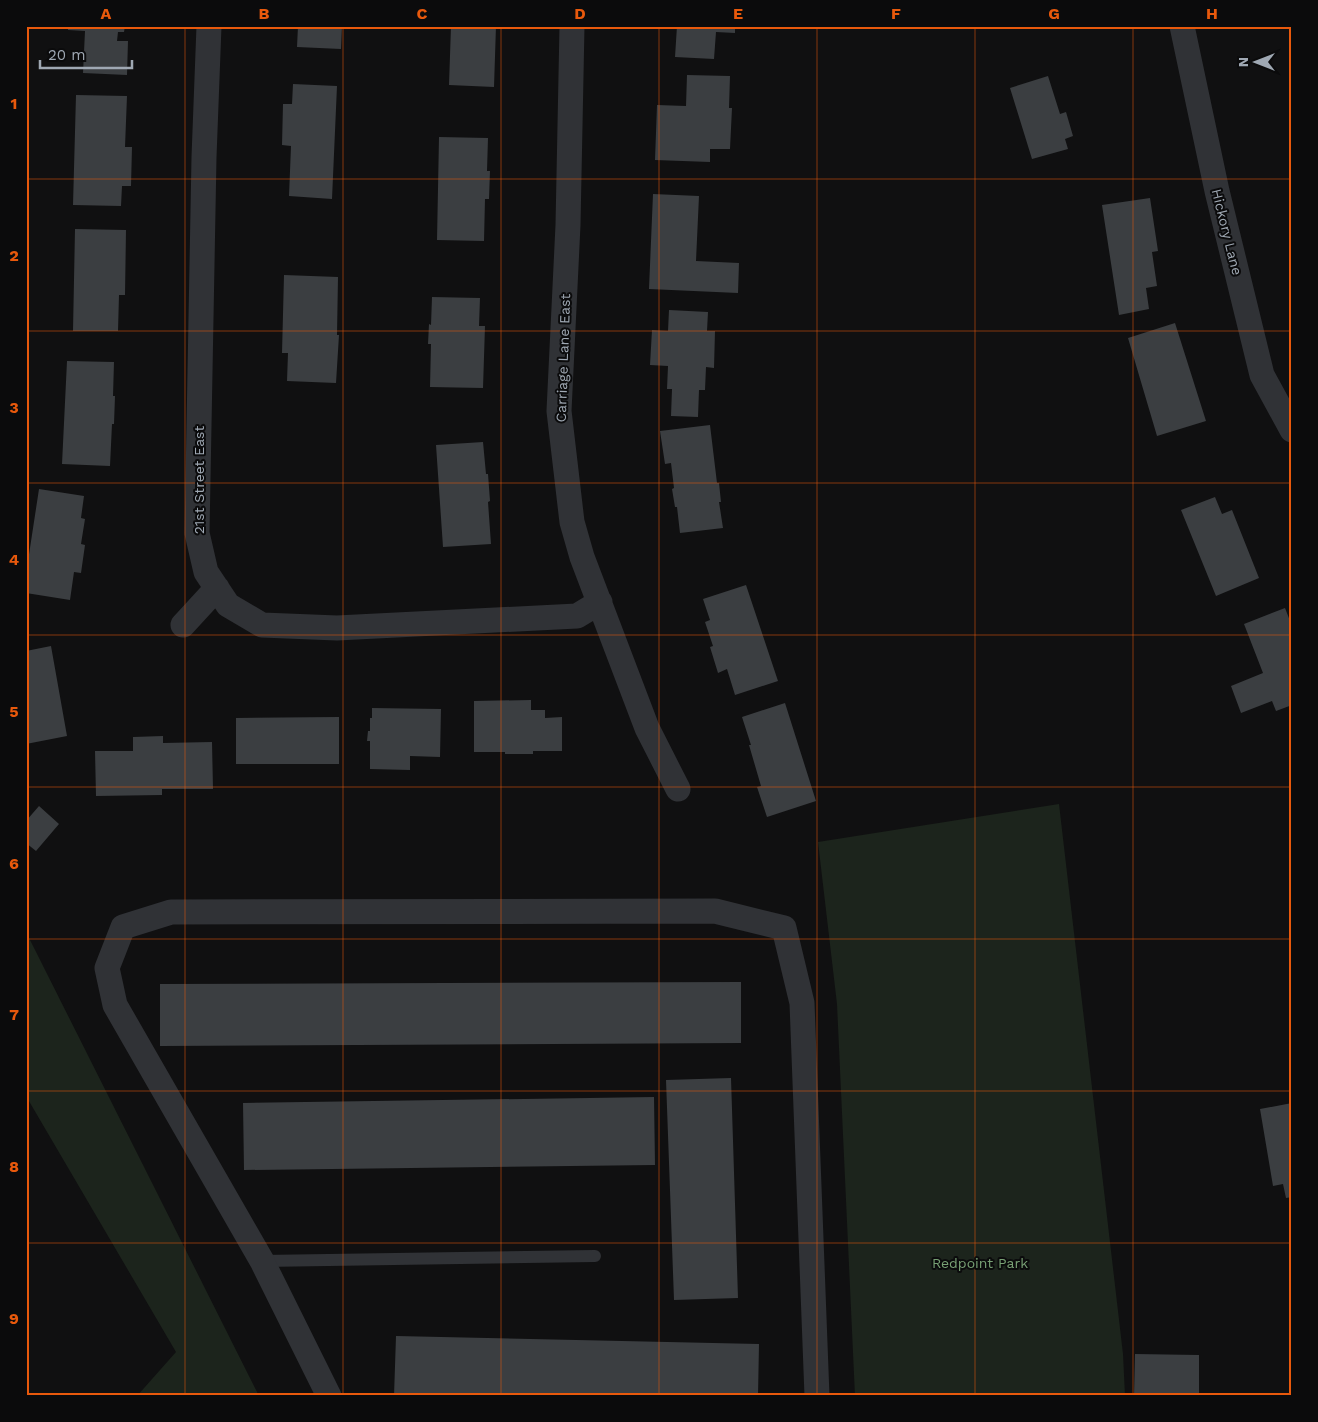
<svg xmlns="http://www.w3.org/2000/svg" width="1318" height="1422" viewBox="0 0 1318 1422" font-family="'Work Sans',sans-serif">
<style>
.green{fill:#1c241c}
.building{fill:#3b3e41}
.lines{fill:none;stroke-linecap:round;stroke-linejoin:round}
.service{stroke:#303236;stroke-width:12}
.minor{stroke:#303236;stroke-width:25}
.grid{fill:none;stroke:#e8590c;stroke-width:1;stroke-opacity:0.55}
.labels{text-anchor:middle;dominant-baseline:central;stroke-width:4;stroke-linejoin:round;paint-order:stroke}
.street-label{font-size:14px;fill:#9fa8b3;stroke:#0b0b0c}
.park-label{font-size:14px;fill:#78a074;stroke:#0b0b0c}
.neatline{fill:none;stroke:#e8590c;stroke-width:2}
.grid-label{font-size:16px;text-anchor:middle;font-weight:bold;fill:#e8590c}
</style>
<rect width="100%" height="100%" fill="#101011"/>
<!-- green -->
<path class="green" d="M1059,804L1123,1354L1125,1396H855L837,1004L818,842Z
M26,932L259,1396H137L176,1352L26,1096Z"/>
<!-- building -->
<path class="building" d="M68,26H125L124,32H118L117,41H128L127,75L83,73L85,31L68,30Z
M298,26H342L341,49L297,47Z
M451,26H496L494,87L449,85Z
M677,26H735V33L716,32L714,59L675,57Z
M687,75L730,76L729,108H732L730,149H710V162L655,160L657,105L686,106Z
M1048,76L1060,114L1066,112L1073,136L1065,139L1068,149L1032,159L1010,88Z
M293,84L337,86L332,199L289,196L291,146L282,145L283,104H292Z
M76,95L127,96L125,147H132L131,186H122L121,206L73,205Z
M439,137L488,138L487,171H490L489,199H485L484,241L437,240Z
M653,194L699,196L696,261L739,263L738,293L649,289Z
M1150,198L1158,251L1152,252L1157,286L1146,288L1149,309L1119,315L1102,205Z
M75,229L126,230L125,295H119L118,331H73Z
M284,275L338,277L337,335H339L336,383L287,381L288,353H282Z
M432,297L480,298L479,326H485L483,388L430,387L431,344H428L429,324L431,325Z
M669,310L708,312L707,331H715L714,368L706,367L705,390H699L698,417L671,416L672,389H667L668,366L650,365L652,330L668,331Z
M1175,323L1206,421L1157,436L1128,338Z
M67,361L114,362L113,396H115L114,424H112L110,466L62,464Z
M710,425L717,483H719L721,502H719L723,528L680,533L677,507H675L672,489L674,488L671,463L665,464L660,431Z
M483,442L486,474H488L490,501L488,502L491,544L443,547L436,445Z
M39,489L84,496L81,518L85,519L81,544L85,545L81,573L74,572L70,600L26,593V574Z
M1215,497L1222,514L1232,510L1259,578L1216,596L1181,510Z
M746,585L778,681L735,695L727,669L718,673L710,647L713,646L705,622L710,620L703,599Z
M1285,608L1292,626V705L1276,711L1272,701L1241,713L1231,686L1263,673L1244,624Z
M51,646L67,736L26,744V651Z
M531,700V710H545V718L562,717V751H533V754H505V752H474V701Z
M785,703L816,801L767,817L757,787L761,786L749,745H751L742,717Z
M372,708L441,709L440,757L410,756V770L370,769V741H367L368,731H370V718H372Z
M339,717V764H236V718Z
M163,736V743L212,742L213,789H162V795L96,796L95,751H133V737Z
M39,806L59,824L36,851L26,843V821Z
M741,982V1043L160,1046V984Z
M731,1078L738,1298L674,1300L666,1080Z
M654,1097L655,1165L244,1170L243,1103Z
M1292,1103V1197L1286,1198L1283,1184L1273,1186L1260,1109Z
M396,1336L759,1344L758,1396H394Z
M1135,1354L1199,1355V1396H1134Z"/>
<g class="lines">
<!-- service -->
<path class="service" d="M262,1261L595,1256"/>
<!-- minor -->
<path class="minor" d="M209,26L204,157L197,533L206,572L228,605L262,625L337,628L577,616L600,602
M572,26L568,225L559,411L572,522L582,557L647,728L678,789
M1182,26L1217,191L1262,375L1292,430
M183,625L217,588
M329,1396L262,1261L115,1005L107,968L123,927L171,912L715,911L784,928L802,1003L817,1396"/>
</g>
<!-- grid -->
<path class="grid" d="M185,26V1396M343,26V1396M501,26V1396M659,26V1396M817,26V1396M975,26V1396M1133,26V1396M26,179H1292M26,331H1292M26,483H1292M26,635H1292M26,787H1292M26,939H1292M26,1091H1292M26,1243H1292"/>
<g class="labels">
<!-- street labels -->
<g class="street-label">
<text transform="translate(1227 232) rotate(76)">Hickory Lane</text>
<text transform="translate(563 358) rotate(-88)">Carriage Lane East</text>
<text transform="translate(199 480) rotate(-90)">21st Street East</text>
</g>
<!-- park labels -->
<g class="park-label">
<text x="980" y="1263">Redpoint Park</text>
</g>
</g>
<!-- border -->
<rect width="1318" height="1422" fill="none" stroke="#0b0b0c" stroke-width="55"/>
<!-- north arrow -->
<g transform="translate(1256 62) rotate(270)" stroke="#0b0b0c" stroke-width="4" paint-order="stroke">
<path d="M0-4L9 19L0 12L-9 19Z" fill="#9fa8b3"/>
<text y="-8" font-size="14" font-weight="bold" text-anchor="middle" fill="#9fa8b3">N</text>
</g>
<!-- scale -->
<path d="M40 60v8h92v-8" fill="none" stroke="#9fa8b3" stroke-width="2.5"/>
<text x="48" y="60" font-size="15" fill="#9fa8b3" stroke="#0b0b0c" stroke-width="4" paint-order="stroke">20 m</text>
<rect x="28" y="28" width="1262" height="1366" class="neatline"/>
<g class="grid-label">
<text x="106" y="19">A</text>
<text x="264" y="19">B</text>
<text x="422" y="19">C</text>
<text x="580" y="19">D</text>
<text x="738" y="19">E</text>
<text x="896" y="19">F</text>
<text x="1054" y="19">G</text>
<text x="1212" y="19">H</text>
<text x="14" y="109">1</text>
<text x="14" y="261">2</text>
<text x="14" y="413">3</text>
<text x="14" y="565">4</text>
<text x="14" y="717">5</text>
<text x="14" y="869">6</text>
<text x="14" y="1020">7</text>
<text x="14" y="1172">8</text>
<text x="14" y="1324">9</text>
</g>
</svg>
